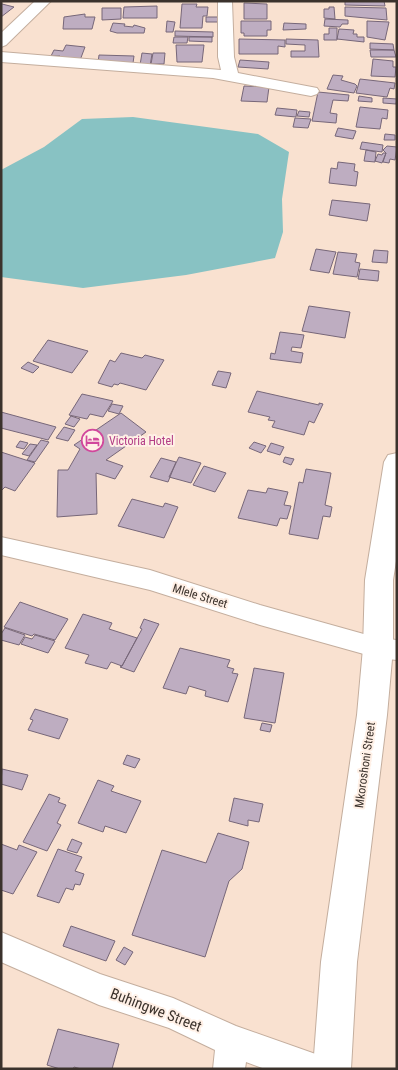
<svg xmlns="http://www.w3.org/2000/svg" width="398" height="1070" viewBox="0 0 398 1070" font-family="'Roboto Condensed',sans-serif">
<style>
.water{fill:#88c2c3}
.building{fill:#beadc1;stroke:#776779}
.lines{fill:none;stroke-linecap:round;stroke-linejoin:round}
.street-casing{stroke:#c4ae9e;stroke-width:2}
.secondary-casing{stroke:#c4ae9e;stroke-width:2}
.street{fill:#fff;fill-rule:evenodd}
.secondary{fill:#fff;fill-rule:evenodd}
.labels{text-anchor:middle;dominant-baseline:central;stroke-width:4;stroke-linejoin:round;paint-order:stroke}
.hotel-label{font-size:12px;fill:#b23c85;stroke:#fff0e6;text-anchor:start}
.street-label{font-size:12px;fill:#3b322c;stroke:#fff0e6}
.near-street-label{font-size:15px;fill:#3b322c;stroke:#fff0e6}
</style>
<rect width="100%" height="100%" fill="#f9e1d0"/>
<!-- water -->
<path class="water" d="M133,117L258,134L289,152L282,199L283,232L275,258L186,275L83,288L1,277V170L44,147L82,119Z"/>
<!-- building -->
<path class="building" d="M345,1H384L385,6L345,5Z
M244,3L267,4V19H244Z
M1,4H2L14,7L1,17Z
M182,4H197L196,7H208L207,16H203L202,28H180Z
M157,6V18H123L124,7Z
M329,7H334L335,19L324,18V9H329Z
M345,7L386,8L387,20L345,16Z
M102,8H121V19L102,20Z
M85,14V17H95L92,29H63L64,17Z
M206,17H218V22H206Z
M325,19L348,20V24H342L340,27L324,26Z
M167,21L175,22L173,32H166Z
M241,21H271V30H267V36H244V33H241Z
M367,21L389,22L385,40L367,37Z
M113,23L125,24L124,26L133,27L134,25L145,28L144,33H117L110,31Z
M284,23L306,24V29L283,30Z
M329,28H337V40H324V34H329Z
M339,29L354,30L353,34H357V37H364V42L337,39Z
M175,31L213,32V37L175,36Z
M174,37H188L187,43H173Z
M189,37H212V42L189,41Z
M239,39L285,40V47L278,46V54H239Z
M286,39L318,40L319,57H291V51H305V45L286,44Z
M370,43L393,44L394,50L370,49Z
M66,45L85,47L79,63L58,61L60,56H51L54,50L63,51Z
M176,45H204L202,62H177Z
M370,50H394L396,57H371Z
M142,53L152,54L150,66L140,65Z
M153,53H165L164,64H151Z
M99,55L134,56L133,63H98Z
M373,59L393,61V67H396L395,77L371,76Z
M240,60L269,62L268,69L238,67Z
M333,75L343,76L341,80L355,84L357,86L354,93L327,89Z
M360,79L395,83L394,89L390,88L387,97L356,93Z
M244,86L269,87L267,102L241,101Z
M318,92L349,95L348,101L333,100L330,113L337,114L336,123L312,121Z
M359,96L372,98V102L358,101Z
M383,98L397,99L396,104L383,103Z
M360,107L388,110L387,119L382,118L380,129L356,127Z
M277,108L297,110L296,117L275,115Z
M299,111L310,112L309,117L297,116Z
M295,118L311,119L308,128L293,127Z
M338,128L356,131L353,139L335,136Z
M385,134L395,135V140H384Z
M362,142L383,145L382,152L360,149Z
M387,146L397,147L395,160L390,159L389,163L383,162L386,153L383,150Z
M366,150L376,152L375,162L364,161Z
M383,153H386L382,163L375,161L378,154L382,155Z
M338,162L355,164L354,171L358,172L356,186L329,183L331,168L337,169Z
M332,200L370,204L367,221L329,215Z
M316,249L336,252L329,273L310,270Z
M374,250L388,251L387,263L372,262Z
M338,252L357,254L355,262L360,263L357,277L333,274Z
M360,269L379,271L378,281L358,279Z
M309,306L350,312L345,338L302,331Z
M280,332L304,335L301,348L292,347L291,351L303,353L301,363L270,359L271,353L275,354Z
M48,340L88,351L72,373L33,361Z
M121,353L142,358L145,355L164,360L146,390L120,383L118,385L114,384L112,387L98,383L110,360L115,362Z
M28,362L39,367L33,373L21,368Z
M218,371L231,373L226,388L212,385Z
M257,391L319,405V403L323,404L314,423L309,421L304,435L272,427L275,421L268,420L270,417L248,412Z
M82,394L113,401L103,417L90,414L87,419L69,415Z
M112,404L123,406L119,414L108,411Z
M1,413V412L56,427L48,440L1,428Z
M121,413L146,432L106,460L123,466L115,479L96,473L97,514L57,517L58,470H68L80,449L74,445L77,443Z
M71,416L80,419L74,427L65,424Z
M64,427L75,430L68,441L56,438Z
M41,440L49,442L35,462L27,460Z
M20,441L28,443L24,449L16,447Z
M254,442L266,446L261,453L249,448Z
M271,443L284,447L280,455L267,451Z
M30,444L37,445L29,456L22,454Z
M1,452L35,463L15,491L5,487L1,491Z
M179,457L201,463L191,483L169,477Z
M285,457L294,459L291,465L283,462Z
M161,458L176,462L168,482L150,477Z
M204,466L226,473L215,492L193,485Z
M306,469L331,473L325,505L332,507L330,517L323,516L318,539L289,534L299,482L303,483Z
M268,488L288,492L284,505L291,506L287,519L280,518L277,526L238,518L248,490L266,493Z
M132,499L163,507L165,503L178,507L164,538L118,526Z
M20,602L68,619L55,640L34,634L32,636L4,627Z
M83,614L112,623L109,629L137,638L122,666L111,662L107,669L85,663L89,655L65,648Z
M144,619L159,624L134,672L120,667L122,666L142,629L140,628Z
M5,628L25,635L19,645L1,640V634Z
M35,635L55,641L48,653L21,644L25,637L32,639Z
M180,648L230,660L227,667L234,669L232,673L238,674L228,702L205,696L206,691L189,686L186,694L163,688Z
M254,668L284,673L275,723L244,718Z
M35,709L68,719L59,739L28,730L33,720L30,719Z
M262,723L272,725L270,732L260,730Z
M127,755L140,759L135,768L123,764Z
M2,769L28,775L22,790L1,784Z
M98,780L114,786L111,791L141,801L126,833L105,826L103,832L78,823Z
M49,794L60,798L58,802L66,805L57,823L61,825L47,851L23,842Z
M234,798L263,804L259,822L248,820V826L229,821Z
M218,833L249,842L242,869L229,881L205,957L132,935L162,850L206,863Z
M72,839L82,843L77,853L67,850Z
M1,844L17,850L19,845L37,852L13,894L1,890Z
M58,849L82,857L75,871L84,874L80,885L75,884L73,890L66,888L59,903L37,896Z
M71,926L115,941L106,961L63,946Z
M124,947L133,952L125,965L116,960Z
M58,1029L119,1044L112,1069H81L74,1067L73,1069H60L47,1065Z"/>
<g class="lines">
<defs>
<path id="street" d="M35,1H51L6,45L1,47V33Z
M218,1H232L234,57L238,73L317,88L319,91L317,94L311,96L213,78L1,62V52L221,70L218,57Z
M1,537L150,570L260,605L378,638L397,640V660L378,658L260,625L150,590L1,555Z
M1,932L100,974L173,998L236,1026L324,1057L328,1069H265L246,1062L245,1069H213L215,1050L169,1028L99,1005L1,962Z"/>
<path id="secondary" d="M397,453V555L393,580V648L387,715L357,962L351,1069H313L321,962L357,715L363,648L365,580L384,462L388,455Z"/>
</defs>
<!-- street casing -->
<use href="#street" class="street-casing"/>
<!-- secondary casing -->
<use href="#secondary" class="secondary-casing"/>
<!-- street -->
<use href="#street" class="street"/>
<!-- secondary -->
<use href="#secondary" class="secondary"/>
</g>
<!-- icons -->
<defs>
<symbol id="hotel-ring" viewBox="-11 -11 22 22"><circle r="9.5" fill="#fff0e6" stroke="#d1479c" stroke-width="1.5"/><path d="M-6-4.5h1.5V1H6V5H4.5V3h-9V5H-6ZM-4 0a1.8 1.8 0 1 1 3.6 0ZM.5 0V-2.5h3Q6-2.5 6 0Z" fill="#d1479c"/></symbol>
</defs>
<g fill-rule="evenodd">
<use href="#hotel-ring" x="80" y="428" width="25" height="25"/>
</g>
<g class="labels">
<!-- hotel labels -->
<g class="hotel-label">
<text x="109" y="441">Victoria Hotel</text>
</g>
<!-- street labels -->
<g class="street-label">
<text transform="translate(200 596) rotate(17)">Mlele Street</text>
<text transform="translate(365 765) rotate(-82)">Mkoroshoni Street</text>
</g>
<!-- near-street labels -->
<g class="near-street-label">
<text transform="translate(156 1010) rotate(21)">Buhingwe Street</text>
</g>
</g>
<!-- border -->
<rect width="398" height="1070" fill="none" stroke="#3b322c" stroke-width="5"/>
</svg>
